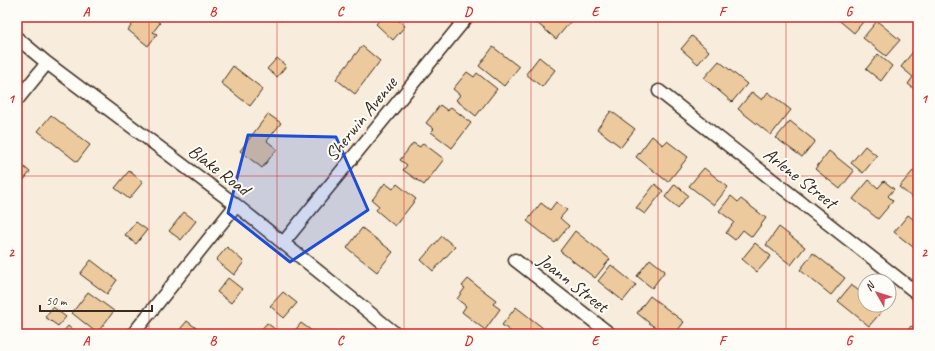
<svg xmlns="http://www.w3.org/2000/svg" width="935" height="351" viewBox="0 0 935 351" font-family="Caveat,sans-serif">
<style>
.building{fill:#ecca9d;stroke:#3b2a1e}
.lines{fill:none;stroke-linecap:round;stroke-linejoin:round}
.street-casing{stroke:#3b2a1e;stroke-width:15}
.street{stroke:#fdfcf7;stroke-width:12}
.marked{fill:#1d4ed8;fill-opacity:0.2;stroke:#1d4ed8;stroke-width:3;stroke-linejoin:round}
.grid{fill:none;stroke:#d62828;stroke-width:1;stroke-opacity:0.55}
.labels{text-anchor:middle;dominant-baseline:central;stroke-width:4;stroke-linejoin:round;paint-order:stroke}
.street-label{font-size:19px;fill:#3b2a1e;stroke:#fdfcf7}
.neatline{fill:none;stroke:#d62828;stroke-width:1.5}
.grid-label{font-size:13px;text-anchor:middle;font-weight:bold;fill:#d62828}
</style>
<rect width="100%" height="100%" fill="#f8eddc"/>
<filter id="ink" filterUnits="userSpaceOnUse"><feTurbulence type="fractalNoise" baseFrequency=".025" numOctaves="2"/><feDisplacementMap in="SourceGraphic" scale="8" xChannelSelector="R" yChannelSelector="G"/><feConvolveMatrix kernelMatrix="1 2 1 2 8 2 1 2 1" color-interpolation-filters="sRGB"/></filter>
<g filter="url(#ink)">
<!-- building -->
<path class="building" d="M138,17H156L155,19L160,23L153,32L157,34L148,46L128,30Z
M382,17H394L405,26L393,40L376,24Z
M530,17H567L571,21L556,39Z
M835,17H867L854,33Z
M877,21L900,40L886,56L863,38Z
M692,36L709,51L698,64L681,49Z
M362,46L380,61L355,94L336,79Z
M493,47L519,67L504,86L479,66Z
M915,49L918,52V92L908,84L913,77L901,67Z
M878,54L892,66L881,81L866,69Z
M539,57L555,70L542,87L526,74Z
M277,58L286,66L277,77L267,69Z
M719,61L747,84L732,102L704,78Z
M233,66L263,89L250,106L221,83Z
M467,72L474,77L477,73L497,89L476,116L456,100L460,95L453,89Z
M752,92L762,100L768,92L791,110L771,135L738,109Z
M440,105L448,111L451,107L471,123L452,148L431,132L434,129L426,123Z
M611,111L635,129L621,147L597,129Z
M268,114L281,123L267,141L277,149L262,168L240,151Z
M51,115L90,145L77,162L38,131Z
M790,121L815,141L802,157L776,138Z
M652,136L663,145L667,141L688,157L668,182L636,157Z
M413,143L420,147L423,143L444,159L424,185L403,170L407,165L400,160Z
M865,146L877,156L863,173L851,163Z
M829,151L854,171L840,189L815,169Z
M17,161L30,172L17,189Z
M704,168L728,187L714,205L689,186Z
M129,171L143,182L129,199L115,188Z
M913,171L918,175V192L913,198L899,187Z
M869,180L878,188L884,181L894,189L888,196L893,201L878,219L853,199Z
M385,183L393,189L397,184L416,199L395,226L376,210L379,206L372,200Z
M655,184L663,191L645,214L636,208Z
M675,184L688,195L678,208L665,197Z
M731,196L738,202L741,199L766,218L752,237L743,230L735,240L726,233L734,222L719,211Z
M556,202L567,210L560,218L569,226L555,243L527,221L541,203L550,210Z
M184,212L196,221L181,240L169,231Z
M908,215L918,223V251L894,232Z
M136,222L147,230L136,244L125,235Z
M779,227L805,247L791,265L766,245Z
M362,228L393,252L377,272L347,248Z
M575,231L610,259L595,278L560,251Z
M442,236L455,247L433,271L421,260Z
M755,243L771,256L757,272L742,259Z
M227,247L244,262L234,275L216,260Z
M813,253L845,278L831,295L800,270Z
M650,259L665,271L652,288L637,276Z
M91,260L117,280L107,294L80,274Z
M611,265L636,285L623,301L598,281Z
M228,278L242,289L231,303L217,292Z
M468,279L496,300L493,304L500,309L485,330L462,312L466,306L457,299L465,288L462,286Z
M851,285L865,295V305H877L883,310L869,326L838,301Z
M88,292L114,311L97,333L72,313Z
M283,292L297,303L284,318L270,306Z
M650,296L684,322L675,334H663L637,313Z
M53,307L66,317L58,326L45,317Z
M516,307L543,328L538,334H514L502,325Z
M187,321L204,334H176Z
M267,323L276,330L272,334H257Z
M301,323L316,334H292Z
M68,326L77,334H61Z
M911,326L918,331V334H905Z"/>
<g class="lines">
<defs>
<path id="street" d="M17,38L47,63L236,205L396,334
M659,91L918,294
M17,100L47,63
M283,243L467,17
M515,260L610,334
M133,334L236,205"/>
</defs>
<!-- street casing -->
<use href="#street" class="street-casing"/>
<!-- street -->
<use href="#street" class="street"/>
</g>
</g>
<!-- marked area -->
<path class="marked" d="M248,135L336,137L368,210L290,262L228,213Z"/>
<!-- grid -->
<path class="grid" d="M149,17V334M277,17V334M404,17V334M531,17V334M658,17V334M786,17V334M17,176H918"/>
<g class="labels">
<!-- street labels -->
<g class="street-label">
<text transform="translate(361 119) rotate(-51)">Sherwin Avenue</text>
<text transform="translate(219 170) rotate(37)">Blake Road</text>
<text transform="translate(800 178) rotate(38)">Arlene Street</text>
<text transform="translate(573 283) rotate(38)">Joann Street</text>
</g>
</g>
<!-- margin -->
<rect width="935" height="351" fill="none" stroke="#fdfcf7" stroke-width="44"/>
<!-- north arrow -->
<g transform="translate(877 293) rotate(309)"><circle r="19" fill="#fdfcf7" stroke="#afa8a0"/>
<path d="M0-3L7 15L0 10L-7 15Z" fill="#d1495b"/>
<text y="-6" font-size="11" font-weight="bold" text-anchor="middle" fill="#3b2a1e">N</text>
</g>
<!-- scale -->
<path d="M40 305v6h112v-6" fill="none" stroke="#3b2a1e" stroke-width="2"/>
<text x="46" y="305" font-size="12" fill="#3b2a1e" stroke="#fdfcf7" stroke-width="3" paint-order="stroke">50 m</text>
<rect x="22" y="22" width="891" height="307" class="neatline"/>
<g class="grid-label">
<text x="86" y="16">A</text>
<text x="213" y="16">B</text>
<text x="340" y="16">C</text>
<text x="468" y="16">D</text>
<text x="595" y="16">E</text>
<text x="722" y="16">F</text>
<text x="849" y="16">G</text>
<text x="11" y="103">1</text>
<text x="924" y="103">1</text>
<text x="11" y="257">2</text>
<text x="924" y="257">2</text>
<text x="86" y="345">A</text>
<text x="213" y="345">B</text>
<text x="340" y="345">C</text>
<text x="468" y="345">D</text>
<text x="595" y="345">E</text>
<text x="722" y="345">F</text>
<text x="849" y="345">G</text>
</g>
</svg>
